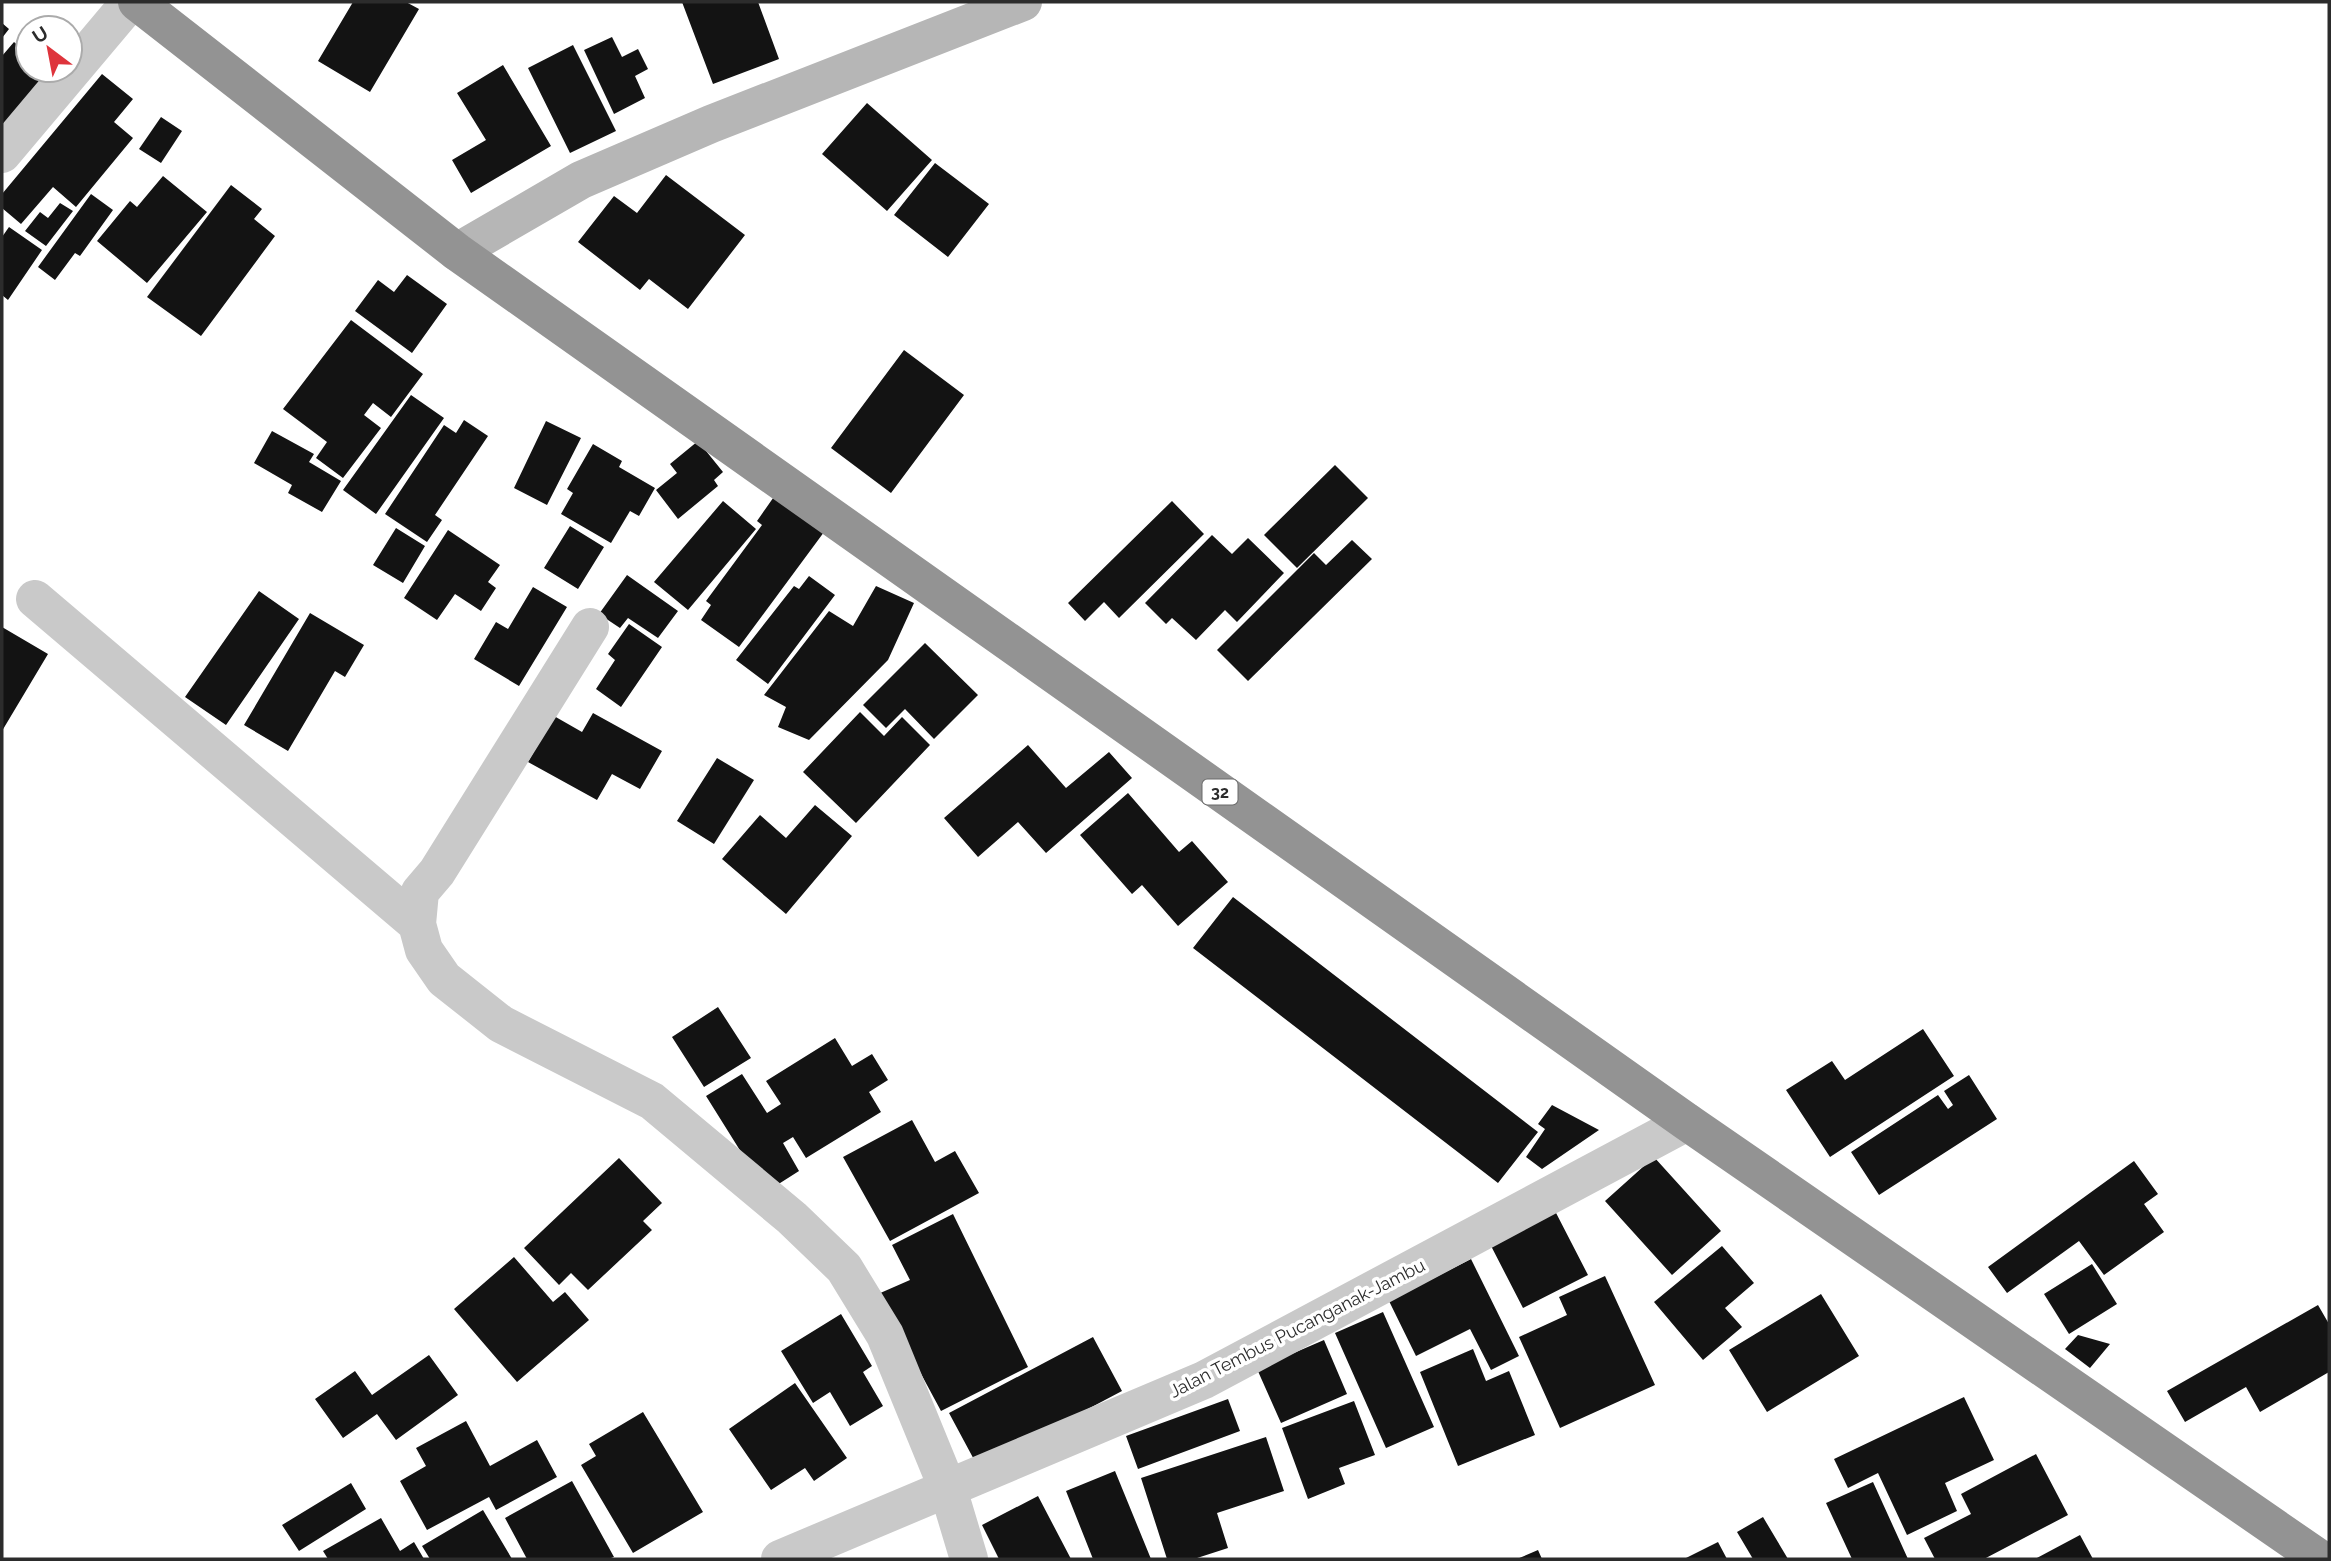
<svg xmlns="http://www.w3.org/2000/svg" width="2331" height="1561" viewBox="0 0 2331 1561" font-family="Raleway,sans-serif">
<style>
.building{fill:#131313}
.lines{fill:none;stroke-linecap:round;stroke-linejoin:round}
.street{stroke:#c9c9c9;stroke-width:38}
.secondary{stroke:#b6b6b6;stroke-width:38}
.highway{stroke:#939393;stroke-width:38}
.labels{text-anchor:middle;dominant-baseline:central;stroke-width:7;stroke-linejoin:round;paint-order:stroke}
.shield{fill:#fff;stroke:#6b6b6b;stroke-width:2}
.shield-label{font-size:16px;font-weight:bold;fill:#2c2c2c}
.street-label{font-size:18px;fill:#2c2c2c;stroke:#fff}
</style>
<rect width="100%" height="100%" fill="#fff"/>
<!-- building -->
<path class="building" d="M353,2H406L419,9L370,92L318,61Z
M682,2H758L779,59L713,84Z
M2,23L9,29L2,38Z
M612,37L622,57L638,49L648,69L635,76L645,98L614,114L584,50Z
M14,42L28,54V70H48L2,137V56Z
M573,45L616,131L570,153L528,68Z
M503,65L551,146L471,193L452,160L486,140L457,93Z
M102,74L133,99L114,122L133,138L76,207L53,187L21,224L2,208V194Z
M867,103L932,160L887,211L822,154Z
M161,117L182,131L161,163L139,149Z
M935,163L989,204L948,257L894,215Z
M666,175L745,235L688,309L649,279L640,290L578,242L614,196L637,213Z
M163,176L207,212L147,283L97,241L130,201L137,207Z
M231,185L262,209L254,219L275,236L201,336L147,297Z
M91,194L113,210L80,256L75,253L55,280L38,267Z
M60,203L73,211L46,246L25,231L40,212L48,218Z
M9,227L42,250L8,300L2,295V237Z
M407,275L447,304L412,353L355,311L378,280L394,292Z
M351,320L423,374L391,417L373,403L364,415L381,428L343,478L316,458L327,442L283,409Z
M904,350L964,395L891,493L831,448Z
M411,395L444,418L376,514L343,490Z
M464,420L488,436L435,515L442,520L427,542L385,514L444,425L456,433Z
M546,421L581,438L547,505L514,488Z
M272,431L314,454L309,462L341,481L322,512L288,493L292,485L254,463Z
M698,441L723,472L714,480L718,486L678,519L656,490L677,473L670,464Z
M593,444L622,461L619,467L655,488L639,516L630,511L611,543L561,514L573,493L567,489Z
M1335,465L1368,498L1297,568L1264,535Z
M778,491L827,528L739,647L701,620L711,605L706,601L762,525L757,521Z
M723,501L756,529L688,610L654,582Z
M1172,501L1204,534L1119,618L1104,602L1085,621L1068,603Z
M570,526L604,547L578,589L544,568Z
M396,528L425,546L403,583L373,565Z
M448,530L500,565L488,582L496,588L481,611L455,594L437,620L404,598Z
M1212,535L1232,554L1248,538L1284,573L1237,622L1225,610L1196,640L1172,618L1166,624L1145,603Z
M1352,540L1372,559L1248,681L1217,650L1314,553L1326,565Z
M627,575L678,611L658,638L628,618L620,628L599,614Z
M809,576L835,595L768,684L736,660L794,586L799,589Z
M876,586L914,603L888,660L809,740L778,727L786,707L764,695L829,611L853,626Z
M533,587L567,607L519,686L474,659L496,622L508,629Z
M259,591L299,619L226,725L185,697Z
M310,613L364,645L345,677L335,671L288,751L244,725Z
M629,624L662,647L621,707L596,689L615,660L608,654Z
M2,627L48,654L2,731Z
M925,643L978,695L934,739L905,709L886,728L863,705Z
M860,712L884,736L902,717L930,745L856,823L803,772Z
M593,713L662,751L640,789L612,774L597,800L528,762L554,716L582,732Z
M1028,745L1066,788L1109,752L1132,778L1046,853L1018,822L978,857L944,818Z
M717,758L754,780L714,844L677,821Z
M1128,793L1179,852L1192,841L1228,882L1178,926L1142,885L1132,894L1080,835Z
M815,805L852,836L786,914L722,859L760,815L786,838Z
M1233,897L1538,1132L1498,1183L1193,948Z
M718,1007L751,1058L704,1087L672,1037Z
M1923,1029L1954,1076L1830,1157L1786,1090L1832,1061L1845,1080Z
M835,1038L852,1066L872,1054L888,1080L869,1092L881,1112L806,1158L793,1137L783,1143L799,1171L766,1192L706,1096L742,1074L767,1113L781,1104L766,1081Z
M1969,1075L1997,1119L1879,1195L1851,1152L1938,1095L1948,1109L1953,1105L1944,1091Z
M1552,1105L1599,1130L1542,1169L1526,1157L1545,1129L1538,1124Z
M912,1120L935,1162L955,1151L979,1193L890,1241L843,1157Z
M1654,1157L1721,1231L1672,1275L1605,1201Z
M619,1158L662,1203L643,1221L652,1230L588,1290L571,1273L559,1285L524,1248Z
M2134,1161L2158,1194L2144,1204L2164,1232L2104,1275L2079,1241L2007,1293L1988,1267Z
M1554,1209L1588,1275L1523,1308L1489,1242Z
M953,1214L1028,1367L941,1411L878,1294L910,1280L892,1245Z
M1722,1246L1754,1283L1725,1308L1742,1327L1703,1360L1654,1302Z
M514,1257L553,1302L565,1292L589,1320L517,1382L454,1309Z
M1471,1259L1519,1356L1491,1370L1470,1329L1416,1356L1389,1301Z
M2092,1264L2117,1304L2069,1334L2044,1294Z
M1605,1276L1655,1385L1560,1428L1519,1337L1567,1315L1559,1297Z
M1821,1294L1859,1356L1767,1412L1729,1350Z
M2318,1305L2329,1324V1372L2260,1412L2246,1387L2185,1422L2167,1391Z
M1383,1312L1434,1427L1386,1448L1335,1333Z
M841,1314L872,1366L863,1372L883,1406L850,1426L830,1392L813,1403L781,1351Z
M2078,1335L2110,1344L2090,1368L2065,1349Z
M1093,1337L1122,1391L978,1467L949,1413Z
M1324,1340L1347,1394L1281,1423L1257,1369Z
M1473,1349L1486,1381L1509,1371L1535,1435L1458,1466L1420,1372Z
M429,1355L458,1395L396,1440L377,1414L343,1438L315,1399L355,1371L372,1395Z
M795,1383L847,1458L814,1481L805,1468L771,1490L729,1429Z
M1964,1397L1994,1460L1945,1483L1957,1511L1907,1535L1878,1473L1848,1488L1834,1459Z
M1228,1399L1240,1431L1138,1469L1126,1436Z
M1354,1401L1375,1455L1339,1468L1345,1484L1308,1499L1282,1428Z
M643,1412L703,1512L633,1553L581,1465L596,1456L589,1444Z
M466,1421L490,1466L537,1440L557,1477L496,1510L489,1497L427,1530L400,1481L426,1466L416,1448Z
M1266,1437L1284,1491L1217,1513L1228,1548L1194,1559H1167L1141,1478Z
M2036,1454L2068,1515L1984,1559H1935L1924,1538L1971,1514L1961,1494Z
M1115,1471L1151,1559H1093L1066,1491Z
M572,1481L614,1557L608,1559H527L505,1518Z
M1873,1482L1908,1559H1852L1826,1503Z
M351,1483L366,1509L299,1551L282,1525Z
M1038,1496L1071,1559H999L982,1525Z
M483,1510L512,1559H430L422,1546Z
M1763,1517L1788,1559H1753L1737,1532Z
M381,1518L400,1551L414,1542L424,1559H328L323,1551Z
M2080,1535L2093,1559H2035Z
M1718,1542L1727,1559H1684Z
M1538,1550L1542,1559H1517Z"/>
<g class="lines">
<!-- street -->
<path class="street" d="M2,154L130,2
M35,599L417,924
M590,627L437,872L420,892L417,924L424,950L444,979L501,1024L652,1101L792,1218L844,1268L885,1335L948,1489L969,1559
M780,1559L1204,1380L1687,1122"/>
<!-- secondary -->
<path class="secondary" d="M457,252L581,180L711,124L1023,2"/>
<!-- highway -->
<path class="highway" d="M137,2L457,252L1687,1122L2320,1559"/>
</g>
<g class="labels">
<!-- shield labels -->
<rect class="shield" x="1202.5" y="779.5" width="35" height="25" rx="5"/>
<g class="shield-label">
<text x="1220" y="792">32</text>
</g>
<!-- street labels -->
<g class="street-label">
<text transform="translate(1297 1328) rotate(-27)">Jalan Tembus Pucanganak-Jambu</text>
</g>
</g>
<!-- border -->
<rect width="2331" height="1561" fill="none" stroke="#2c2c2c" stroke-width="7"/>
<!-- north arrow -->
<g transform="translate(49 49) rotate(328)"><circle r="33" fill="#ffffff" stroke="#ababab" stroke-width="2"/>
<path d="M0-5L12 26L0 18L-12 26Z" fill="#de343c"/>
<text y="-10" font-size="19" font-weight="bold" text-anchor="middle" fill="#2c2c2c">U</text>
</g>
</svg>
